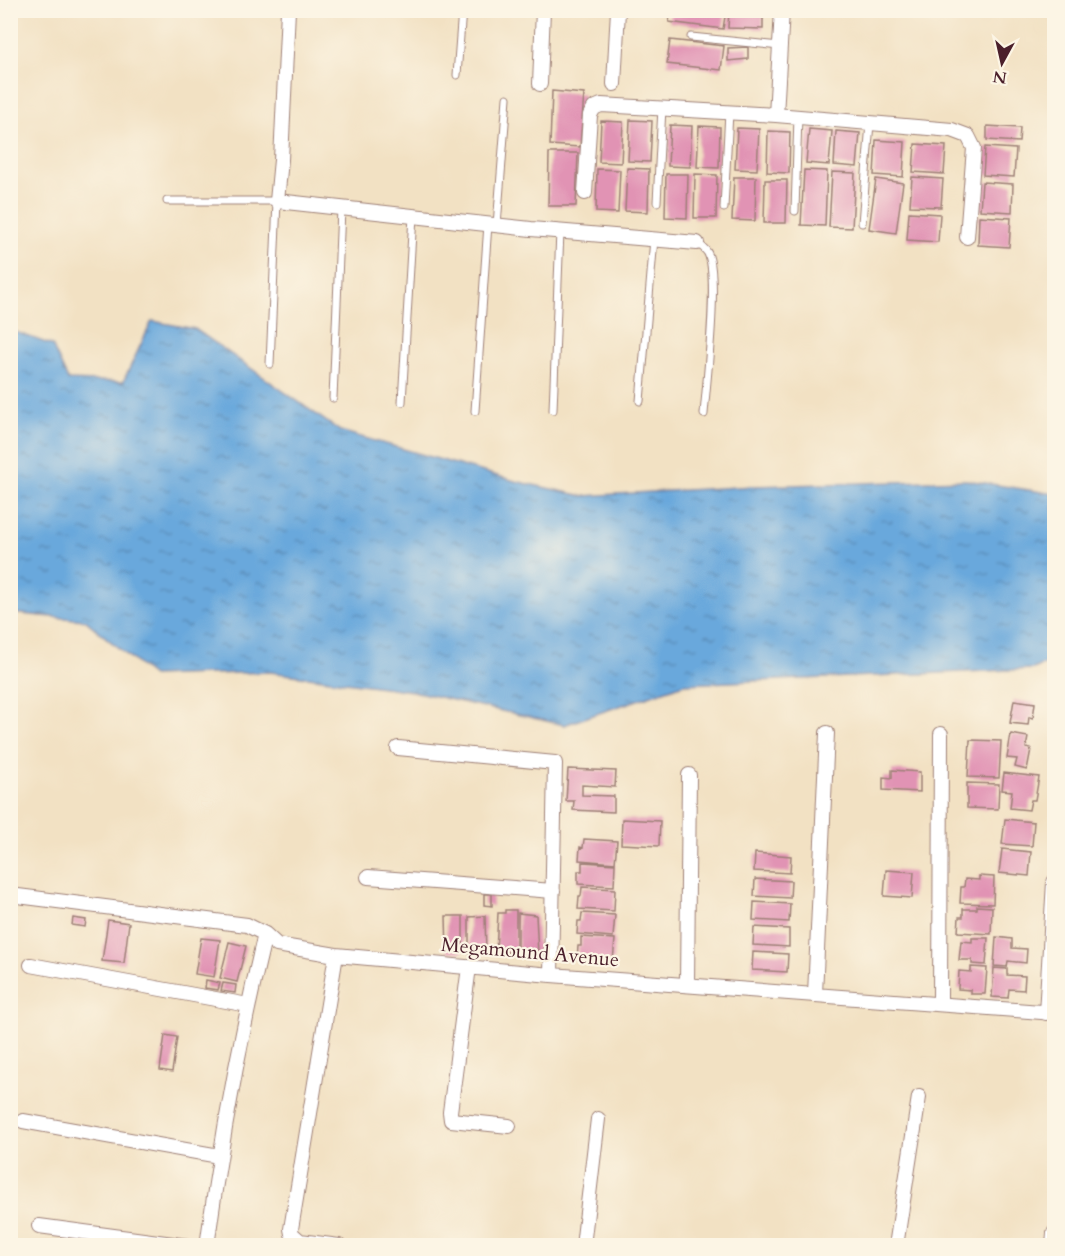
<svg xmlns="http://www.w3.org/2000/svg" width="1065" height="1256" viewBox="0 0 1065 1256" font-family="Cardo,serif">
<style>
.water{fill:url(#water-ripples);stroke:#5a6484;stroke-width:1.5}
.building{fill:#e193b4}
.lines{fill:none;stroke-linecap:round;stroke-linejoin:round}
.lane-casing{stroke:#9e8077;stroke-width:9}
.street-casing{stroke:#9e8077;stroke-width:16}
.lane{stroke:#fff;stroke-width:7}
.street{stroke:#fff;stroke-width:14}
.labels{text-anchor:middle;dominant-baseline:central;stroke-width:4.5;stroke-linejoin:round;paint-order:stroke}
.street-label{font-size:20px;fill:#4a1f2b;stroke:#fcf5e5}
</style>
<defs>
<pattern id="water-ripples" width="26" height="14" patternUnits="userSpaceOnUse" patternTransform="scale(1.5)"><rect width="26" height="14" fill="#69a8dc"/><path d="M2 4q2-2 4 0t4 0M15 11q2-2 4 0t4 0" fill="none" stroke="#5888b3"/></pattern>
</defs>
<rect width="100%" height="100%" fill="#fcf5e5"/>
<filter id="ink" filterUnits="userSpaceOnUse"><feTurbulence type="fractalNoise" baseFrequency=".0167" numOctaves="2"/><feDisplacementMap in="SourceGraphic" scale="12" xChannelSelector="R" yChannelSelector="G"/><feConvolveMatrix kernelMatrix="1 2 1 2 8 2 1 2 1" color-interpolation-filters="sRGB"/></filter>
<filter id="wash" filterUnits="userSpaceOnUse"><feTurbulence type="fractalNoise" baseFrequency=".008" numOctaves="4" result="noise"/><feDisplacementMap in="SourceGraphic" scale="24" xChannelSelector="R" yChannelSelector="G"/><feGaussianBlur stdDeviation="1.35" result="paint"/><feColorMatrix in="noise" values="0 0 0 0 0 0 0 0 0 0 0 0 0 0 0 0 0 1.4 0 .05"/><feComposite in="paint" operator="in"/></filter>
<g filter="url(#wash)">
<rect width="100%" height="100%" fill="#f2e1c3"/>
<!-- water -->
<path class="water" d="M152,321L195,329L340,431L515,481L583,496L755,486L966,480L1054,494V660L1033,669L684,684L564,725L413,691L270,672L152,676L85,620L11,613L10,330L52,345L68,380L123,382Z"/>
<g id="blocks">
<!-- building -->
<path class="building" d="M671,10H726L723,29L669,22Z
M729,10H763V29L728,28Z
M670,40L724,46L721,70L667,64Z
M748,47V59L728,61V48Z
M552,91L584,94L580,147L550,145Z
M630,120L652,121L650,162L628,161Z
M601,121L623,122L621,163L599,162Z
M670,125L692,126L690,167L668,166Z
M699,126L720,127L719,168L697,167Z
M987,126L1020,128L1019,142L987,140Z
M737,128L759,129L757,170L735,169Z
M809,129L832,131L829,165L806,163Z
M768,131L790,132L789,173L767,172Z
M836,131L860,133L857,167L834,165Z
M876,140L905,142L903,177L874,175Z
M915,144L946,146L944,174L913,172Z
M985,147L1016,149L1014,177L983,175Z
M549,153H578L576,206H548Z
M627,168L649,169L648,212L625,211Z
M597,169L620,170L618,213L596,212Z
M804,170L827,171L825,226L801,225Z
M832,172L855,173L852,228L829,227Z
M666,174H688L687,218L665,217Z
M695,174L717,175L716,218H694Z
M734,177H756L755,221L732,220Z
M912,177L943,179L941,207L910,206Z
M876,179L903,183L896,233L869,229Z
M765,180H787L786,223H764Z
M982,182L1013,184L1012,212L980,210Z
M909,212L940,214L938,242L907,240Z
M979,216L1011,218L1009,247L978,245Z
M1014,700L1035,703L1033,718L1029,717L1028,725L1010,723Z
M1011,734L1028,737L1026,748L1031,749L1027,770L1015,767L1017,759L1007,758Z
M970,740L1001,741L999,778L968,777Z
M568,769L616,771L615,787L582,785V795L614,796V812L573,810L574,801H566Z
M892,770L920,772V792L883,790V777L892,778Z
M1004,773L1039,777L1035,800H1031L1029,810L1010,808L1012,791L1002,790Z
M967,783L999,784L998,809L967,808Z
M622,819L660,821L659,846L621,844Z
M1005,819L1034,822L1032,846L1002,844Z
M584,839L617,841L615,863L579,860L580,847L583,848Z
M1002,849L1031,852L1029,876L999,873Z
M755,853L791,856L790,873L754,871Z
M582,862L615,864L614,886L578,884V871H582Z
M886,870L914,872L912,898L884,896Z
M979,876L994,877L993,904L960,903L961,887H964L965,879L979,880Z
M755,879L791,881L790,898L754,896Z
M582,887L615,889L614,911L578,909L579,896H581Z
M484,894H492V906L484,905Z
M754,902L790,904L789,922L753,920Z
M977,906L992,907L991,934L958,932L959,917H963V909H977Z
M505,910H516V952H496L498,913H505Z
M518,913L536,915L538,954H518Z
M582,913L615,915L613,937L577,934L578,921H581Z
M446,916H463V952H447Z
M485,916L486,953H469V917Z
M73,918L86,920L85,927L72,925Z
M108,920L129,923L124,963L102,961Z
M754,927L789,929V947L753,945Z
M581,937L615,939L613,961L577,959L578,946H581Z
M996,937L1012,939V948L1027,949L1026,963L1008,961L1007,967L994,966Z
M201,938L220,940L214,977L195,974Z
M972,938H988L986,965L972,964V960H959L961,941L972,942Z
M229,942L246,946L237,982L220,978Z
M753,952L788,954L787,972L752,970Z
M971,967L987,968L985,994H971V990L958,989L959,971L971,972Z
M994,968L1007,969V975L1025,976L1024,990L1009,989L1008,998L992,997Z
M206,980L220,983L218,990L205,988Z
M223,983L236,985L235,993L221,991Z
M165,1035L177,1037L172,1072L160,1070Z"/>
</g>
</g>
<g filter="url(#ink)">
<use href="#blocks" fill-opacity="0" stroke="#9e8077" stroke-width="1.5"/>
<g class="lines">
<defs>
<path id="lane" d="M691,37L780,46
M457,75L462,10
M167,201H277L270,364
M657,202L662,108
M724,208L729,112
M795,211L798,116
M862,223L870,123
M497,225L507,98
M697,243C700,245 705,249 707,252C720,270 706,387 704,414
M333,398L341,209
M640,401L654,239
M402,402L413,216
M553,410L560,231
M475,411L488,224"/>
<path id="street" d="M288,10L281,160L277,201L531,229L697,243
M782,10L776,115L952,130L968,136L974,148L967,237
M540,84L543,10
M614,84L618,10
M585,193L590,115L594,108L601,105L776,115
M398,748L555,763L551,975
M368,877L553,891
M10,895L247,925L265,934L277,945L336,955L551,975L1054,1013
M336,955L291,1229L292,1234L300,1241L339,1246
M31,965L248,1005
M469,967L450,1112L451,1120L509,1126
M687,984L689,775
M815,994L827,733
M940,1004L941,734
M1046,1013L1054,882
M23,1121L219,1156
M39,1226L188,1246
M207,1246C221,1141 240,1037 265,934
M583,1246L598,1119
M896,1246L919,1097
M1053,1246L1054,1233"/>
</defs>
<!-- lane casing -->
<use href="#lane" class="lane-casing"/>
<!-- street casing -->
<use href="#street" class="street-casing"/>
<!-- lane -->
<use href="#lane" class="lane"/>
<!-- street -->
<use href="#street" class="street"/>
</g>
</g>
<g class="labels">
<!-- street labels -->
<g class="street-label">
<text transform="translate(530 952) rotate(5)">Megamound Avenue</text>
</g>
</g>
<!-- margin -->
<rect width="1065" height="1256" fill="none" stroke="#fcf5e5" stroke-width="36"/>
<!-- north arrow -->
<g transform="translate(1002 63) rotate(188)" stroke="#fcf5e5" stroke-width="4.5" paint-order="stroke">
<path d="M0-4.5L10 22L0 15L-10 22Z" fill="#4a1f2b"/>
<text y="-9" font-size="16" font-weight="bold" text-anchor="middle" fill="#4a1f2b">N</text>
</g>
</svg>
